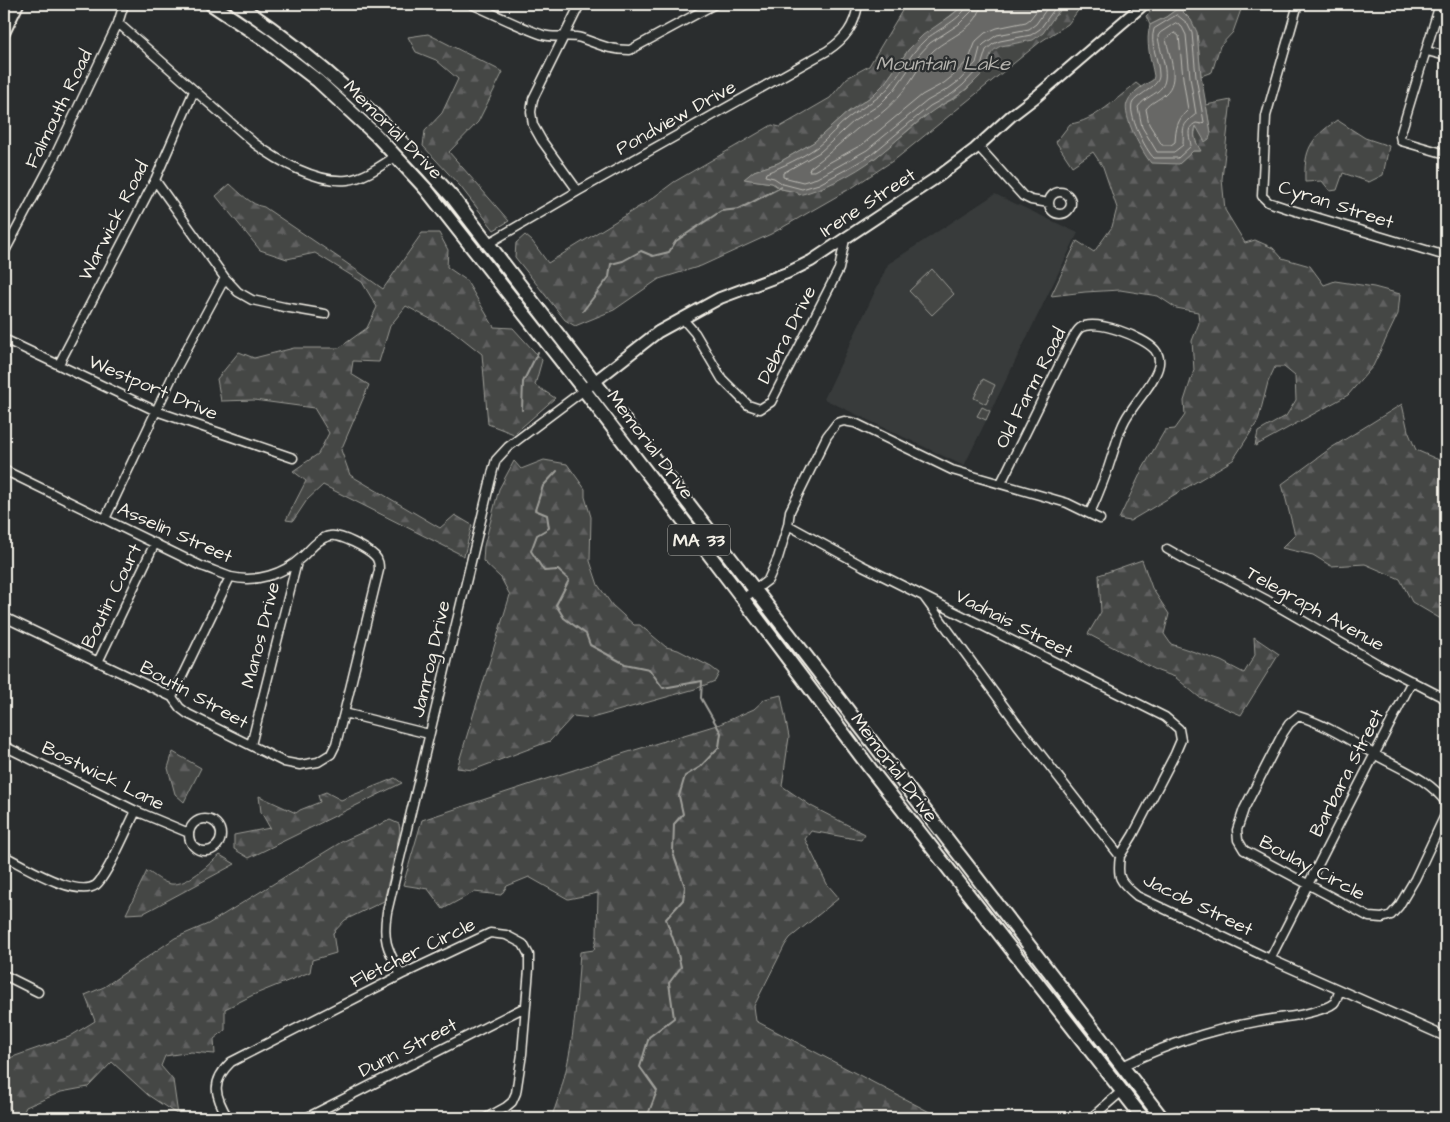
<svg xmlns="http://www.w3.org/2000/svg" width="1450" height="1122" viewBox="0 0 1450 1122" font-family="'Architects Daughter',sans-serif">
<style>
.built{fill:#373a3a}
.forest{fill:url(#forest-firs);stroke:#9c9c96}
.park{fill:#444645;stroke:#9c9c96}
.water{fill:#676866;stroke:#9f9f9a}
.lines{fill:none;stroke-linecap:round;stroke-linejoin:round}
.shore{stroke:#bcbab4;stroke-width:1}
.stream{stroke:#9f9f9a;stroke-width:2}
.minor-casing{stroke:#f4f1e8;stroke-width:11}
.tertiary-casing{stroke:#f4f1e8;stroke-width:14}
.primary-casing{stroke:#f4f1e8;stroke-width:16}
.minor{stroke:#2a2d2e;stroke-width:8}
.tertiary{stroke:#2a2d2e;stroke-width:10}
.primary{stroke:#2a2d2e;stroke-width:12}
.labels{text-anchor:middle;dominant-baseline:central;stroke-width:4.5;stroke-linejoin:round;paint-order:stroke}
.shield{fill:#2a2d2e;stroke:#b7b6b0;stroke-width:1}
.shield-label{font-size:18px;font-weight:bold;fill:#f4f1e8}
.street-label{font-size:19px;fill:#f4f1e8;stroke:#2a2d2e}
.water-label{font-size:20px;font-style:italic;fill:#b5b3ae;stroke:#2a2d2e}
</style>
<defs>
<pattern id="forest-firs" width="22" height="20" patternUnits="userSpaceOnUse" patternTransform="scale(1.25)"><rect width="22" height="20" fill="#444645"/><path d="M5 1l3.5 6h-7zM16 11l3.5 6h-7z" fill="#606160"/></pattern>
</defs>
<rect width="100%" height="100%" fill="#2a2d2e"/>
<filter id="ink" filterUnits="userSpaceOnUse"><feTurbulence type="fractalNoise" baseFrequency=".02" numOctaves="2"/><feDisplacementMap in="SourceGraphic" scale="10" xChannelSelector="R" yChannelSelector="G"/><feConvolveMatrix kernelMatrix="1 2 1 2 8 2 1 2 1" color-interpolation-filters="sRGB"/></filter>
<g filter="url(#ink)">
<!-- built -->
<path class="built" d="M995,194L1078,233L964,466L824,399L888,264Z"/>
<!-- forest -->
<path class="forest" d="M906,4H965L909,49L885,83L872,96L848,112L814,142L778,163L754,171L745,179L772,183L781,189L797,192L821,189L874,159L933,110L955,98L967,89L986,69L990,53L996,48L1058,14L1063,4H1083L1068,24L1040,42L897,158L853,187L771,234L701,266L659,279L614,310L575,326L565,320L515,257L516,243L525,235L532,241L548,263L650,200L674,182L772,125L780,127L830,98L847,78L869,66Z
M1159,4H1243L1233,32L1220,46L1212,72L1201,76L1197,33L1177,9L1166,17L1150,25L1146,16Z
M428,34L503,72L478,122L449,152L509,221L494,230L460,186L423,146L425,131L442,113L458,79L436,60L416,52L408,37Z
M1136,83L1141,87L1130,98L1179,164L1193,151H1200C1196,142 1192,136 1197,126L1211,133L1206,105L1231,100L1222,179L1225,210L1245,243L1255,240L1273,248L1282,258L1310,266L1324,285L1335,281L1374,287L1400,294L1398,314L1373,366L1348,395L1255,446L1258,432L1286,416L1296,400L1295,376L1284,367H1275L1268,382L1258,421L1233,460L1130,521L1119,519L1142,470L1165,430L1175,429L1185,415L1184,401L1194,370L1192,341L1199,323L1198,312L1176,308L1158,296L1120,290L1085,292L1051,296L1077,241L1094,252L1112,227L1117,208L1103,167L1093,152L1072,166L1056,142L1070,124C1095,121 1117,98 1136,83Z
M1337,120L1365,138L1389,146L1383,175L1369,182L1343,173L1337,190L1330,191L1322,181L1305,182C1304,149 1310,139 1337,120Z
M230,184C239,192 251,205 264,207L345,262L383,289L422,233H439L448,250L447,267L466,280L494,327L513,328L542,360L535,385L555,398L514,434L488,424L482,354L453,331L406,306L390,326L379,362L353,361L351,374L369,385L341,450L350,475L440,528L455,515L472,525L464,556L323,485L307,500L293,521L286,520L306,481L293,471L318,454L329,433L314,408L254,400L221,401L217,379L239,352L254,358L294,348H339L367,328L377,307L362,282L315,253L287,259L260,250L216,196Z
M1402,404L1408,431L1416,450L1446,463V622L1412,602L1400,579L1365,564L1331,566L1313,555L1282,548L1295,535L1282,484L1331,448Z
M544,460L567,464L585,489V497L591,517L590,561L598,585L612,605L634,625H640L666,647L678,650L711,667L719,673L715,681L695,689L592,718L573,716L550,741L473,770L457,768L510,595L501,578L483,561L484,546L499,489L514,461L521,469Z
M1142,560L1152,588L1169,614L1164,634L1171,644L1221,661L1244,673L1255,655L1254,637L1279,654L1241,715L1199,697L1175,677L1158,671L1088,634L1101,612L1099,575Z
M781,695L789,737L782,786L811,806L865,834L861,840L811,831L805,839L827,884L839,898L790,938L785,945L754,1006L756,1021L941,1118H551C573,1064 576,1010 580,952L594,950L597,935L598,893L568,899L529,877L507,886L501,895L474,892L443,909L428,889L403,885L422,820L625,753L720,724L754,709L765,699Z
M173,752L201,768L184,802L175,794L168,768Z
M395,778L402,783L249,858L234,849V835L270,828L261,812L259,796L296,813L300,810L320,802L318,795L326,792L341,800Z
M390,820L399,824L400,832L384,901L345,920L333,933L336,953L312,960L310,972L253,995L225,1009V1030L214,1039L215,1054L191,1052L165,1056L161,1066L173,1080L178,1115L148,1095L112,1062L88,1087L61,1092L26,1107L21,1117L9,1114L4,1116V1060L69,1037L95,1021L85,995L104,987L175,938L208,924L343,841Z
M220,855L235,864L144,913L126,914L147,871C154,875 163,883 171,884C187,886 209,864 220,855Z"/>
<!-- park -->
<path class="park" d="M932,269L954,294L932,315L909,291Z
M983,379L995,385L986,404L974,398Z
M982,407L990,411L986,420L977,416Z"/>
<!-- water -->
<path class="water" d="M965,4H1063L1043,33L1033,40L1001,46C986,53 992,59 985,70C980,77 972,84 966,89C956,98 945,102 934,110C913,124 895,143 875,158C852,175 826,188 799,195L797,192L781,189L772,183L744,179L754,171L778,163L814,142L848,112L872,96L885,83L909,49L923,35L952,15Z
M1177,9H1180L1191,20L1197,32L1201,76L1211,133L1209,139L1205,142L1196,126C1192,136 1196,142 1201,151H1193L1179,164L1151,163C1142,152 1122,116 1127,103C1131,92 1144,85 1153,80L1154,76C1151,59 1145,43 1150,25L1166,17Z"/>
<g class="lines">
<!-- shore -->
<path class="shore" d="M967,4C966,17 935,31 925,40C910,54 902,71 890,86C879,99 864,106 851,116C838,125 829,138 817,147C801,158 784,166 766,173L765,176L774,178L783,184L802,189L819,184L847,169L871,155L930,106L952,94L963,85L981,66L986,50L993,44L1000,41L1031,35L1040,29L1058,4
M973,4V10L959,24L930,43L918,56L894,90L879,105L854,121L820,152L783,173V177L803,182L817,178L867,150L927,101L948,89L959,81L976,63L980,48L984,44L997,35L1029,29L1036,24L1050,4
M981,4C980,27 949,37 934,50C919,64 912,82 899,96C892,104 883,113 873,119C868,122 862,125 857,129C841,142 827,156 810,168L809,171H814L863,144L922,95L944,83L954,75L969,59L976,41L985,33L997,28L1026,22L1030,19L1042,4
M1177,15L1187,23L1192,33L1196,77L1204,122L1202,124L1196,123C1185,128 1190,137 1191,146L1178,158H1154C1146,151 1126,112 1133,102C1140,93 1160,86 1159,75C1159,59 1149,45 1154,29Z
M1176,23L1182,27L1186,35L1190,77L1196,114C1180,127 1184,126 1183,145L1174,152H1157L1142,127L1138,107C1145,97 1156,95 1162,87C1171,75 1159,50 1158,36L1160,33Z
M1175,33L1179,36L1183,78L1188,110C1177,120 1176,128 1175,142L1171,145H1162L1149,124L1146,109C1151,102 1159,100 1165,94C1181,81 1169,56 1166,39Z"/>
<!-- stream -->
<path class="stream" d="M583,311L609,277L611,264L623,261L641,251L653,256L669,252L676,241L721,211L739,209L781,187
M522,410L523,382L538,352
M557,471L543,486L535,510L547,515L549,528L537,535L531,551L544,571L558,570L569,580L556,605L564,618L586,634L590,645L625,664L649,669L663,688L702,681L701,698L721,733L719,747L700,767L685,776L679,796L683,814L674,824L673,853L685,887L683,900L666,919L677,950L681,967L669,983L674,1018L649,1037L640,1067L657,1091L647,1117L645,1118"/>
<defs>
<path id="minor" d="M471,4C495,14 519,27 543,35C556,39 570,34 581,38C601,45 609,50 630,50L715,4
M1298,4L1266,116L1262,196L1268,202L1292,210L1446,256
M1440,4L1400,136L1401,141L1446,154
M118,23L254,143C278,161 317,183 347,180C365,178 382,165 396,156
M1427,51L1446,56
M978,146L1023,196L1031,200L1049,203
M155,180L225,278L238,292L252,300L284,307L325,314
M578,191L542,141L533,125L531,112L533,99L580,4
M1049 203a11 11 0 1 1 22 0a11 11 0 1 1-22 0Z
M489,243L578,191L827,51C845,39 855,26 858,4
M4,253L52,162L118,23L124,4
M682,318L695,333L722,379L748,405L760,409L771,402L839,269L845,239
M4,339L156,411L293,458
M59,364L155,180L194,91
M4,470L201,566C211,569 221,574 231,577C256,583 284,574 302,557C311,549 318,538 330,536C340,534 367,548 375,556C379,560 379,565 379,570L344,713L429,734
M1001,483L1068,347C1071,342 1075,332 1080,328C1095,318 1144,337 1155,350C1159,355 1160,362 1158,368C1153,385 1134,403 1125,420C1119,431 1116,444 1112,456C1106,476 1098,495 1090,513
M105,519L176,369L225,278
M788,525L790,511L827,436L837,423L844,421L855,423L952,470L1067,503L1100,519
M1167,549L1190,562L1216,573L1265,599L1378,664L1446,699
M924,597L1017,724L1120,856C1117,878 1119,881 1137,896L1270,959L1446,1037
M743,599L768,580L778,558L788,525L863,566L1165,717L1179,729L1181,740L1175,754L1133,835L1120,856
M4,617L172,697L180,708L188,714L284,762L300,765L318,762L331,754L336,744L344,713
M98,662L155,543
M172,697L230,577
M251,745L297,562
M4,746L136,811L189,833
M1446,803C1430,779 1398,768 1374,754C1349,740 1325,724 1298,716L1289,724L1283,733L1244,809L1237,830L1238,840L1244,850L1369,917L1382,918L1391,915L1399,906L1415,879L1446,813
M189 835a16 16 0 1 1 32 0a16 16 0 1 1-32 0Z
M4,856C23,865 76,899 96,885C107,876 128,827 136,811
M1270,959L1412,681
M4,975L38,992
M401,975C388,950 382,941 387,912L493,470L496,460L508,447L584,390
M1122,1066C1176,1040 1226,1025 1286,1017C1297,1016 1326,1010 1334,1003C1337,1000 1338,993 1340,990
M228,1118C215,1096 210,1082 231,1062L401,975L490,933L506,935L523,944L529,955V969L522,1054L516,1093L512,1102L506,1107L486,1118
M306,1118L525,1007
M1091,1118L1122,1091"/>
<path id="tertiary" d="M4,33L18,4
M584,390L658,332L720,298L787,273L811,261L939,176L975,149L1011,116L1037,96L1144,4"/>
<path id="primary" d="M211,4L262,38L318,81L377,136L426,189L584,390L743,599L872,771L1143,1118
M237,4C320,60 387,122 453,198L1162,1118"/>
</defs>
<!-- minor casing -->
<use href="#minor" class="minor-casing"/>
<!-- tertiary casing -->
<use href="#tertiary" class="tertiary-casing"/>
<!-- primary casing -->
<use href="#primary" class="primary-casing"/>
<!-- minor -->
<use href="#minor" class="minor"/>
<!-- tertiary -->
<use href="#tertiary" class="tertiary"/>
<!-- primary -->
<use href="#primary" class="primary"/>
</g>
</g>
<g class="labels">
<!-- shield labels -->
<rect class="shield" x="668" y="524.5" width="62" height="31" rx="4"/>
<g class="shield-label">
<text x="699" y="540">MA 33</text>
</g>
<!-- street labels -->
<g class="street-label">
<text transform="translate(59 109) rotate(-64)">Falmouth Road</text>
<text transform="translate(676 118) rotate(-29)">Pondview Drive</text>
<text transform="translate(393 130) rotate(45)">Memorial Drive</text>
<text transform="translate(868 203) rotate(-33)">Irene Street</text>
<text transform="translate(1336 205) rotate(18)">Cyran Street</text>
<text transform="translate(114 221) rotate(-63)">Warwick Road</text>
<text transform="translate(787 335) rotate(-63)">Debra Drive</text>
<text transform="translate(153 388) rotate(23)">Westport Drive</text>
<text transform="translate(1031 388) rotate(-63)">Old Farm Road</text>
<text transform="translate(650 445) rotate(53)">Memorial Drive</text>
<text transform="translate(175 533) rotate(24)">Asselin Street</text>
<text transform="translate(112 596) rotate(-64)">Boutin Court</text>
<text transform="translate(1315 609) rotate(29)">Telegraph Avenue</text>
<text transform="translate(1014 624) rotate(27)">Vadnais Street</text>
<text transform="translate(261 635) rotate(-76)">Manos Drive</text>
<text transform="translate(431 659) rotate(-77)">Jamrog Drive</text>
<text transform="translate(194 695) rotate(29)">Boutin Street</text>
<text transform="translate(894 768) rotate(53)">Memorial Drive</text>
<text transform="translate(1347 773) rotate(-63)">Barbara Street</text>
<text transform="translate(103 776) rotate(26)">Bostwick Lane</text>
<text transform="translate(1312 868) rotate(28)">Boulay Circle</text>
<text transform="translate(1198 905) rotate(26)">Jacob Street</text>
<text transform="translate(413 953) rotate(-26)">Fletcher Circle</text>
<text transform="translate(408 1048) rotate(-27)">Dunn Street</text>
</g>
<!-- water labels -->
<g class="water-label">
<text x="943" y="64">Mountain Lake</text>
</g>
</g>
<!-- margin -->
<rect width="1450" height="1122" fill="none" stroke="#2a2d2e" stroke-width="20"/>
<rect x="10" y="10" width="1430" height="1102" fill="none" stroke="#f4f1e8" stroke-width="2" filter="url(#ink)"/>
</svg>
